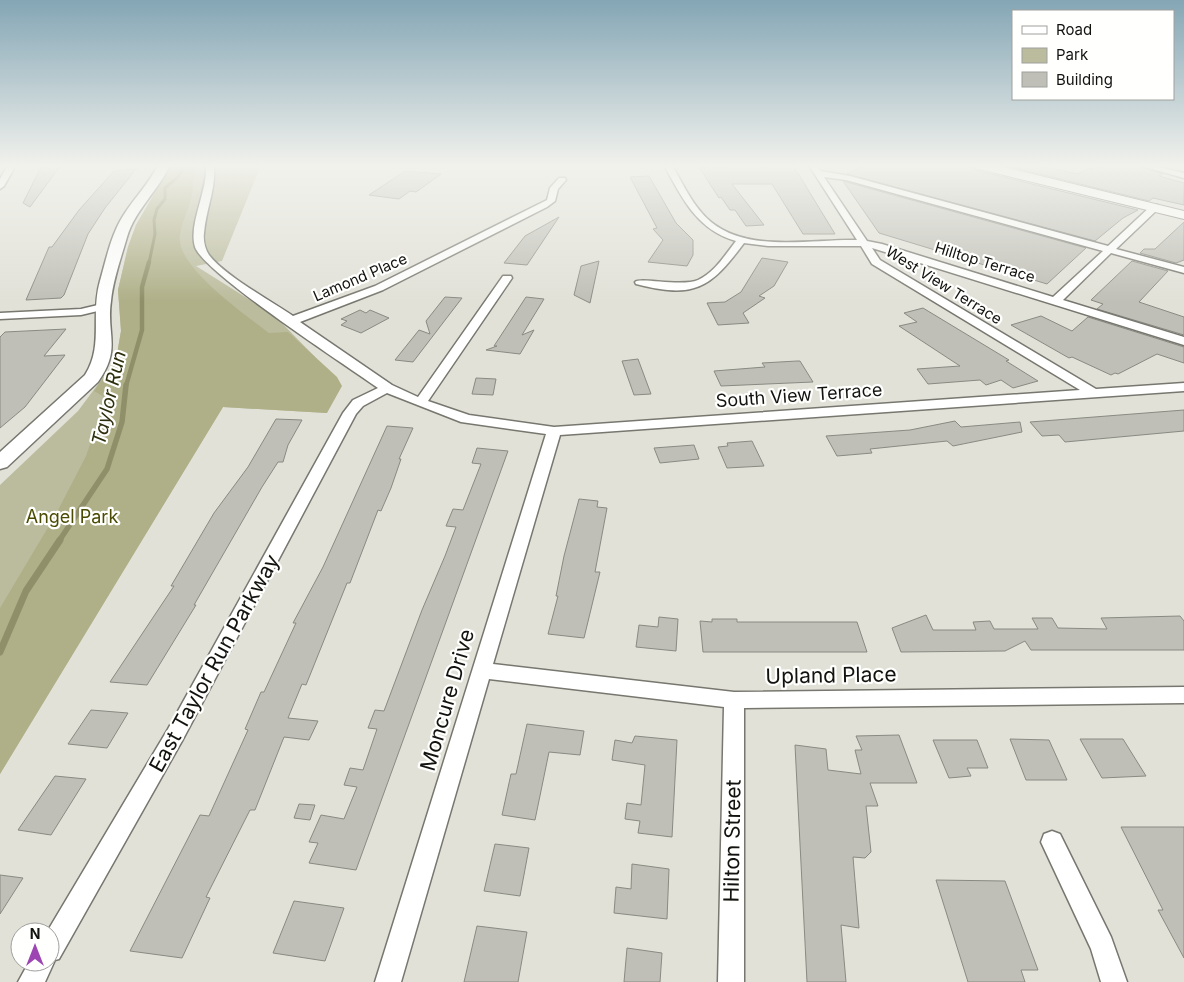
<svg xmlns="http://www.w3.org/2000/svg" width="1184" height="982" viewBox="0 0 1184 982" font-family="Inter,sans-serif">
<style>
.green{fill:#bbbc9d}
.forest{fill:#afb088}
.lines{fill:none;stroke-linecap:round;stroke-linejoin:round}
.stream-far3{stroke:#8f9069;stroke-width:3}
.stream-far2{stroke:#8f9069;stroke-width:4.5}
.stream-far1{stroke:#8f9069;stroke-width:5.5}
.stream{stroke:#8f9069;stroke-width:7}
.building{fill:#bfbfb7;stroke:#898a82}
.street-casing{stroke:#77776f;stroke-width:3}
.secondary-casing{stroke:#77776f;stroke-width:3}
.primary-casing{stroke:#77776f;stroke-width:2}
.street{fill:#fff;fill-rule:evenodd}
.secondary{fill:#fff;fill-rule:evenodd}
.primary{fill:#fff;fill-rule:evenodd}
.labels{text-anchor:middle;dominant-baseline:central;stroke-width:4.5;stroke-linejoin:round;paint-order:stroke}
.far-street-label{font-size:15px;fill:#12120f;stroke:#fffffe}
.street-label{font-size:18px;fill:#12120f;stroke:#fffffe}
.park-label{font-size:18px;fill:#4b4b03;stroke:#fffffe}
.water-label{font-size:19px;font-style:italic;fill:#2e2e0c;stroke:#fffffe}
.near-street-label{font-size:21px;fill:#12120f;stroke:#fffffe}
</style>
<rect width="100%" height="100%" fill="#e1e1d8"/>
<!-- green -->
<path class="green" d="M171,165H261L222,261L196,266L274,315L315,357L327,413L223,407L0,774V485L78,411L116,360L121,331L118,290L128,247L136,225Z"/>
<!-- forest -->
<path class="forest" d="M171,165H197C192,179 194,186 191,199C188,211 181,224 180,236C175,266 247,316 269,333L288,332L337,377L342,386L327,413L223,407L0,774V608L56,514L86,456L106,398L94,391L116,360L121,331L118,290L128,247L136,225Z"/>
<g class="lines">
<!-- stream-far3 -->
<path class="stream-far3" d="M149,263L155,234L154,220L157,209L165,199V188L178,177L186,165"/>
<!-- stream-far2 -->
<path class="stream-far2" d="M126,386L142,330V287L149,262"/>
<!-- stream-far1 -->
<path class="stream-far1" d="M59,541L107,469L122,422L126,385"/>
<!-- stream -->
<path class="stream" d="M0,652L26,591L60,540"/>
</g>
<!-- building -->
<path class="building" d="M42,165H61L30,207L23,203Z
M738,165H793L835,234H803L772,184H732L764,225L746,226L735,210H730L721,197L719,198L699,167Z
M864,165H971L975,170L1138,210L1123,218L1095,241L847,174Z
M1003,165H1034L1078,174L1089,168L1093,169L1101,165H1136L1163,174L1159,176L1184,183V205L1153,198L1149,201Z
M136,169L105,208L88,234L64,295L61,298L26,300L49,247H52L79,210L114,171Z
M405,171L441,174L416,192L410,191L399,199L369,195Z
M649,176L676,223L693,240V255L687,266L648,262L663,240L653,229L657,228L630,177Z
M843,181L846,182L1086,248L1047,284L879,233Z
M559,217L527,265L504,263L525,236Z
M1184,222V260L1176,263L1140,253L1144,249H1155Z
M762,258L788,262L774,286L759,296L765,298L743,313L749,323L718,325L707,303L725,302L741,292Z
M599,261L590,303L574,295L581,266Z
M1132,261L1168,271L1139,302L1184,317V335L1097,309L1103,304L1091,300Z
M445,297L462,298L413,362L395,360L419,330L430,334L426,321Z
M526,297L544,299L522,335L534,330L520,354L486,350L497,346H494Z
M923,308L1009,360L1006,361L1038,381L1013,388L1001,380L986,385L980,380L928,384L917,369L960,366L899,326L917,322L904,313Z
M360,310L366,313L370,310L389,318L361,333L341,325L347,321L341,319Z
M1041,316L1072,331L1088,317L1184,347V363L1157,354L1118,374L1115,373L1111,375L1072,357L1069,358L1011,325Z
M66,329L44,356L65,355L25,407L0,428V337L5,332Z
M638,359L651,394L634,395L622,361Z
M797,361H800L813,382L721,386L714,371L765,367L762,363Z
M476,378L496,379L493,395L472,394Z
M1184,410V431L1065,442L1059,435L1042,436L1030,422Z
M276,419L302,420L288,445L283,462H278L262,487L194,605H196L147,685L110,682L174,586H171L214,513L248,467Z
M955,421L961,427L1020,422L1022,432L953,446L947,441L870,449L872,453L837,456L826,436L910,430Z
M387,426L413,428L399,459H401L391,488L381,511L378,510L350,583H347L306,685L302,684L288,718L318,721L309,740L284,737L255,810H250L206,897L210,898L182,958L130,951L200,815L209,816L248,730L245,729L261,692H264L296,623H293L323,567Z
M752,441L764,466L727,468L718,447L728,446L727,443Z
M694,445L699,459L660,463L654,448Z
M477,448L508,451L356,870L309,863L318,843L309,842L321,815L344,819L357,787L344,785L350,768L363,770L377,729L368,728L375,710L384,711L422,610L445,556L456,527L446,526L453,509L463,510L481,464L472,463Z
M579,499L598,501L597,507L607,508L595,572H600L584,638L548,634L558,596H556L564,556Z
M926,615L933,630H976L973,622L990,621L994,629H1038L1032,618H1052L1058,628L1107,629L1101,618L1180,616L1184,621V650H1031L1025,641L1005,651L901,652L892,628Z
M659,617L678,619L676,651L636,647L639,625L658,627Z
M712,619H737V622H857L867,652H703L700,621L712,622Z
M91,710L128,713L107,748L68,744Z
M527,724L584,731L580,755L549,752L535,820L502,815L511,774H516Z
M899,735L917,783H870L878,806H866L871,852L865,858L853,857L859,928L841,925L846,982H807L795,745L826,749L828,770L861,774L855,750H862L856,736Z
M635,736L677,740L672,837L638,833L640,821L625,819L627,803L641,805L645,765L612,760L615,740L632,743Z
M1010,739L1049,740L1067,780H1026Z
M1080,739H1123L1146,776L1102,778Z
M933,740H977L988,768H967L971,776L949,778Z
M55,776L86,779L51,835L18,830Z
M299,804L315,805L310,820L294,818Z
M1121,827H1184V958L1158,910H1163Z
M495,844L529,848L520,896L484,891Z
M632,864L669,869L667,919L614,913L616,887L631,889Z
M0,875L23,878L0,914Z
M936,880L1005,881L1038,970H1021L1025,982H968Z
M294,901L344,908L325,961L273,953Z
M477,926L527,932L518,982H464Z
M627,948L662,953L660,982H624Z"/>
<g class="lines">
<defs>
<path id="street" d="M8,165H16L4,186L0,189V179Z
M206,165H214C216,189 206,209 204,233C203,240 205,249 209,255C224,275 271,301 293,316L375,286L547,200L550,188L559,178H565L566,180L558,189L555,201L547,207L383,290L300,322L392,385L418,397L503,276H511L512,278L428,401L469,415L554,427L1080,390L872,264L861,246H768L744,243C710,289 694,299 636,284L635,282C640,277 682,287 698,280C715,272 725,255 736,241C697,230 682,198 664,165H672C683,184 693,207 711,222C749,253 811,239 857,240L810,167L812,165H817L821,171L850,176L1108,246L1152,205H1158V209L1116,249L1184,267V273L1111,253L1063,300L1184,337V345L872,248L880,260L1096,389L1184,383V391L560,435L493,664L734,692L1184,687V703L744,708V982H718L724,707L489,679L401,982H375L546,434L461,422L387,393L363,406L356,414L182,741L59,959L55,960L45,982H18L29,962H50V932H47L168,729L343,413L353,400L378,388C347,366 204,273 195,247C188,224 208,191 206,165ZM824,177L846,180L1103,251L1053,297L882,244L867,241Z
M1138,165H1151L1184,173V178Z
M102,304L106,305V309L81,315L0,319V313L81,309Z
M1052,831L1060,834L1111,937L1127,982H1101L1091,949L1041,842L1044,834Z"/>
<path id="secondary" d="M158,165H170C158,191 135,210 127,237C121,258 113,280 111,301C106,335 122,348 98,382L7,467L0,469V452L85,375C104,345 90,315 100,281C106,260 111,235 123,216C134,198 149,184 158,165Z"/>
<path id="primary" d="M973,165H995L1184,211V219L975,168Z"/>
</defs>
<!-- street casing -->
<use href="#street" class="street-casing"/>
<!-- secondary casing -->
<use href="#secondary" class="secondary-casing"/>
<!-- primary casing -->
<use href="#primary" class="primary-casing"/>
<!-- street -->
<use href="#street" class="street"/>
<!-- secondary -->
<use href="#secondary" class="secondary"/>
<!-- primary -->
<use href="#primary" class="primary"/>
</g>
<!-- sky -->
<linearGradient id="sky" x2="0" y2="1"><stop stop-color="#84a6b5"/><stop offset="0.55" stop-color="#f2f2ed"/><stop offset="1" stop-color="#f2f2ed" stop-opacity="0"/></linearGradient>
<rect width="1184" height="302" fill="url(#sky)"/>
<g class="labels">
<!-- far-street labels -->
<g class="far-street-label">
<text transform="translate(985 262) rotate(17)">Hilltop Terrace</text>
<text transform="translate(360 277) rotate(-23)">Lamond Place</text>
<text transform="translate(944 285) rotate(32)">West View Terrace</text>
</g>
<!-- street labels -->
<g class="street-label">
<text transform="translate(799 395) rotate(-4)">South View Terrace</text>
</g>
<!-- park labels -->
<g class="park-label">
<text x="72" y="516">Angel Park</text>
</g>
<!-- water labels -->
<g class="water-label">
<text transform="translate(109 398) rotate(-77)">Taylor Run</text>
</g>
<!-- near-street labels -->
<g class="near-street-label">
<text transform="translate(214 663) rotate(-61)">East Taylor Run Parkway</text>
<text transform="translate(831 675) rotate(-1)">Upland Place</text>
<text transform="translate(447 700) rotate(-74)">Moncure Drive</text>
<text transform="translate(732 841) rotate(-89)">Hilton Street</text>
</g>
</g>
<!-- legend -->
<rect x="1012" y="10" width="162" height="90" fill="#fffffe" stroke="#a0a09e"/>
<rect x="1022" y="26" width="25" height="8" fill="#ffffff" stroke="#a0a09e"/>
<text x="1056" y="35" font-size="15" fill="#12120f">Road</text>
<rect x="1022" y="48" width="25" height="15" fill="#bbbc9d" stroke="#a0a09e"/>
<text x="1056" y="60" font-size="15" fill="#12120f">Park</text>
<rect x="1022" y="72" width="25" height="15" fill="#bfbfb7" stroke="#a0a09e"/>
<text x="1056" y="85" font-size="15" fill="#12120f">Building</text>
<!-- north arrow -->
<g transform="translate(35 947)"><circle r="24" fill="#fffffe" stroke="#a0a09e"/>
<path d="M0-4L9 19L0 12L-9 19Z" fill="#9d45b2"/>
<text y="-8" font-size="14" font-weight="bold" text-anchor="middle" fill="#12120f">N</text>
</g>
</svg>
